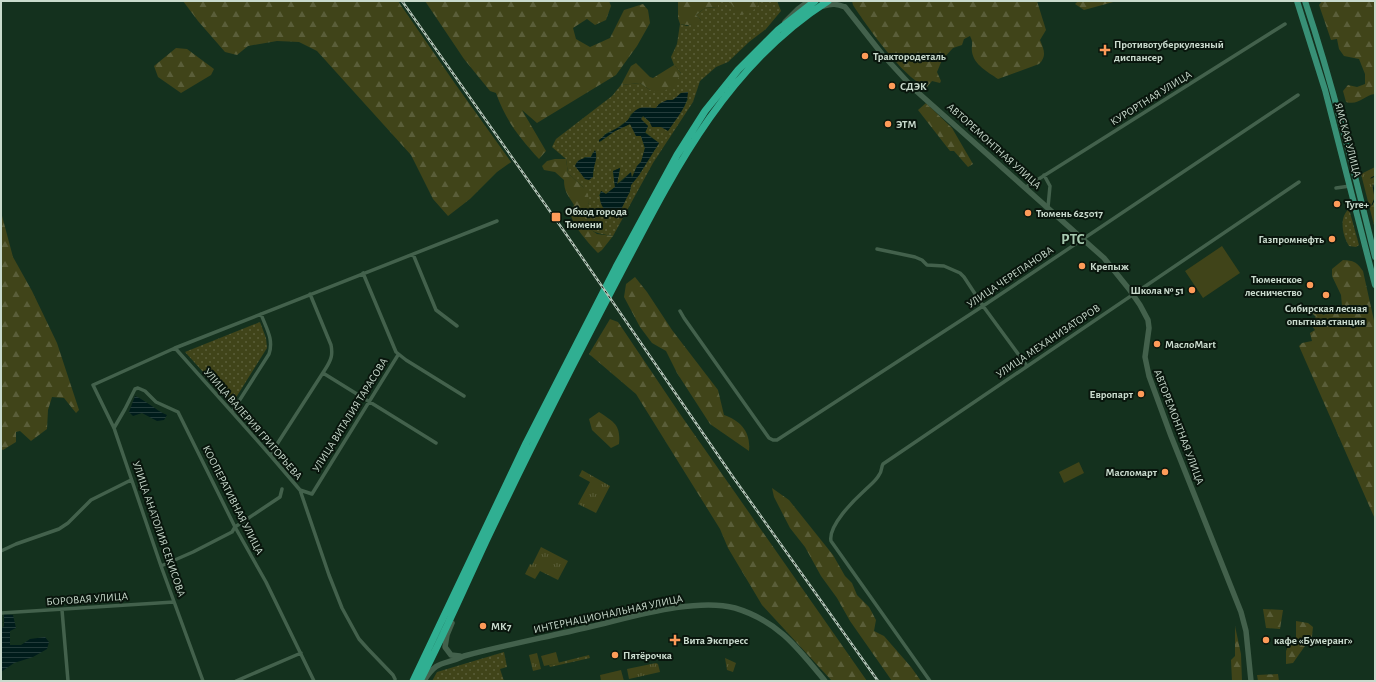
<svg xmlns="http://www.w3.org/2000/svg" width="1376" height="682" viewBox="0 0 1376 682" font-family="'Alegreya Sans',sans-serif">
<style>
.grass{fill:url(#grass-dots);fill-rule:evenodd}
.forest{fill:url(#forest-firs)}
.park{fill:url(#park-tufts)}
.pitch{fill:#404419}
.water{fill:url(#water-rules)}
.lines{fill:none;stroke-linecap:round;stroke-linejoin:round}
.stream{stroke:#001c1b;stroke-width:1}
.street{stroke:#43614c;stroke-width:3.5}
.secondary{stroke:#43614c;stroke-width:5.5}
.primary{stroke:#389076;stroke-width:6}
.highway{stroke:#30af92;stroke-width:7}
.rail-casing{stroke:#b2c4b7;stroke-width:2.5}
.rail{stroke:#09160d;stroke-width:1;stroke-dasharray:3;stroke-linecap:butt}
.poi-dot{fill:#fe9b59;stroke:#09160d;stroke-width:1.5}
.labels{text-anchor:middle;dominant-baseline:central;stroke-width:4;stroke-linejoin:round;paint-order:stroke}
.poi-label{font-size:11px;font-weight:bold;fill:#c9dacd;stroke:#09160d;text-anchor:start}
.street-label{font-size:11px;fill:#c9dacd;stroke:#09160d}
.district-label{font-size:15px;font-weight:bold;fill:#a7c9b0;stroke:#09160d}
</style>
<defs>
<pattern id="grass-dots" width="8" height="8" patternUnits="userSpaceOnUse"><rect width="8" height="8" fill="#404419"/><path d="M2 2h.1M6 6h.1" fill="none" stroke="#5a5e39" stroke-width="1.8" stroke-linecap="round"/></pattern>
<pattern id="forest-firs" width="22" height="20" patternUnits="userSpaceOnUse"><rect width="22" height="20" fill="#404419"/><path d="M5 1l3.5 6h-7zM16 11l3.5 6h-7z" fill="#5a5e39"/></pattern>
<pattern id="park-tufts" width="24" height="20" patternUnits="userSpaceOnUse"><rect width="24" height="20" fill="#404419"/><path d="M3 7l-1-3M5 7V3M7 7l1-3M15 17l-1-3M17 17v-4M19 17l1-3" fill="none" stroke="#5a5e39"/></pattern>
<pattern id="water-rules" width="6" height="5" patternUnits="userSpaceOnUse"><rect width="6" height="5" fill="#001c1b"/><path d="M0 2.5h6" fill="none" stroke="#243c3b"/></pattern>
</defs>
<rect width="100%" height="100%" fill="#14311e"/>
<!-- grass -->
<path class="grass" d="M716,1H730L734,7L759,5L758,1H777L781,11L766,29L749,42L728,62L716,67L700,81L693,102L653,163L613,236C600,234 580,231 583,214C583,210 587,206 589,203L583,187L568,173L566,159L552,147L556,139L612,96L621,85L640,83L650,90L681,73L674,65L671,57L677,44L680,24L687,26L701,20L696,15L705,8L718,7V2ZM681,93L688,99L684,107L677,117L649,121L643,116L640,119L648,126L645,132L659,143L639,175L631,185L630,192L625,200L599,196L601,191L606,194L615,187L613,171L620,168L617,184L631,172V179L637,166L641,162L645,148L641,136L630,124L615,131L600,142L605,134L617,128L628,120L631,114L640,108H656C663,99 666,103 674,99C676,98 679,95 681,93ZM593,152L596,159L594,163L593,177L584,157H591Z
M1349,209L1359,245L1356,247L1349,246C1342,235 1339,217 1349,209Z
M260,322L266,338L267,348L232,404L185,352Z
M504,652L507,667L500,669L504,681H432L437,672Z
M589,655L590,658L550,667L549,665Z"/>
<!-- forest -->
<path class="forest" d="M183,1H398L456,85L511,162L497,172L470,199L448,216L433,199L411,155L317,51L299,42L277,41L248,46L237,55L225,52L198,21Z
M425,1H609L611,6L606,20L595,25L587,19L573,28L576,39L590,47L610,38L624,10L643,4L648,10L650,23L637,46L616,75L537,123L522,110L546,151L539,159C519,137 506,121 496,93L490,91L464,59Z
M678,1H716L718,2V7L705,8L696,15L701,20C694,25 689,26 680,24L678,18Z
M729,1H758L759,5L750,13L740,15Z
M852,1H1037L1046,30L1040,40C1044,50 1047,56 1039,64L998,79C988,72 974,65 972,52C971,45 974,44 970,36L964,39L962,45L953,48L942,60L937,72L941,81L940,83L932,81L927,87C905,80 866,25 853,5Z
M1078,1H1117L1084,10L1075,4Z
M1322,1H1375V94C1364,95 1359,106 1346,102L1343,91L1348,85L1357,87L1365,84V74L1359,59L1344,56L1339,49L1337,39L1331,40L1319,5Z
M176,48L187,49L214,69L211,75L181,93L158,77L154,66Z
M636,63L650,77L653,78L674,65L681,73C676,84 671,88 660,93L650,90L640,83L621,85L631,66Z
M926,103L952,128L973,164L968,167L954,151H950L918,110Z
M555,159H566L568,173L583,187L588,194L589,203L583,213V220L587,227L597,234L613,236L602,250L598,253C591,246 568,221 571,211C571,209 573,207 574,205C568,195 564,192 564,180L555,172L544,170L542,166L547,161Z
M1,212L13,257L32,291L57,343L79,410L76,413L64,398L52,397L48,410L47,429L31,441L20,431L16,432V442L3,450L1,449Z
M1343,260C1354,261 1356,261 1363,271L1375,325V519L1299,346L1302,343L1312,341L1310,333L1315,330L1309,322L1316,317L1306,307L1310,306L1319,308L1323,315L1334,311L1342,306L1341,295L1332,276V269Z
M635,277L647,292L672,330L718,390L724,415C741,421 751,432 749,451L710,424L677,373L666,351L652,343L640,327L624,297L626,284Z
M610,319L618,322L680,414L867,681H832L762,605L728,548L720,529L636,394L589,354Z
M599,412C614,422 621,425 619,444L611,448L592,430L589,419Z
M772,488L789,500L833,555L845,576L852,583L857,595L869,607L876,620L874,631L884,636L911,667L921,681H892L850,621L837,598L821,576L805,547L790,528L774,497Z
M1263,609L1283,610L1280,629L1266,628Z
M1296,621L1308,623L1313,627L1312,636L1293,663L1286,664V651L1291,640L1296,638Z
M1235,626L1241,654L1242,681H1232L1231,660L1235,656Z
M1278,674L1279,681H1258L1257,675Z"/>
<!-- park -->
<path class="park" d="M1375,167V229L1361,174Z
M582,470L610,486L596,513L578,504L590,482L579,476Z
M541,547L568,561L558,580L540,571L535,579L525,574L530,564L532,565Z
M537,653L541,669L533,671L529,655Z
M725,658L736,663L733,672L727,670Z
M656,663L658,664L660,672L629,679L627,669Z"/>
<!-- pitch -->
<path class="pitch" d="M1222,246L1240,273L1203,298L1185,271Z
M1079,462L1084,473L1064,483L1059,472Z
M556,652L559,663L544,666L541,656Z
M621,670L624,681H601L600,675Z"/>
<!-- water -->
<path class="water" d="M688,92C688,106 676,119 668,131L661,127H652L649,121L643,116L641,119L648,126L645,133L659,143L639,175L631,185L630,191L619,214L612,217C604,211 597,202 601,191L606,194L615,187L613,171L620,168L617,184L622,181L631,172L632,178L637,166L641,162L645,148L641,136H636L630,124L615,131L599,142V140C607,132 619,129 627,121C632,116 633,110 640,108C645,107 652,108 656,108L659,104L667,100H673L681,93Z
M595,150C599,159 592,167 593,177L589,180L585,179L575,166C578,158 584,158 591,157Z
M135,396C147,401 155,410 167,415L164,420L157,421L142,413L133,416L129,412Z
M4,614L13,615L16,628L10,631V645H21L30,639L45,637L49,642L47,649L33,657L14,663L1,672V629L4,626Z"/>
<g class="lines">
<!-- stream -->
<path class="stream" d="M1371,178L1375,176
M1372,205L1375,198L1373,185"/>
<!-- street -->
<path class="street" d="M1044,175L1050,186L1048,207
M1026,187L1285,24
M1336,188L1350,186
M877,249L915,257L922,260L927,265L944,266L960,273L964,277L983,306L1027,366
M413,254L436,310L457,326
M363,273L396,352L406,360L464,396
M680,311L684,318L769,438L773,440H777L983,306L1298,95
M175,348L497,221
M323,373L436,443
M232,412L269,354C274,339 266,328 261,314
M114,428L125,409L135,389L138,388L145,391L156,402L178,412L235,527L266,582L314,681
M270,455L326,368C331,360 333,355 331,345L310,294
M300,490L312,494L398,355
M1,551L16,544L59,529L68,523L91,500L131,480
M161,566L193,552L232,532L235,527L280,497L282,489
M62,610L68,681
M1,613L174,602
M203,681L161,566L114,428L93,385L175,348L270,455L300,490L329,575L342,608L359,639L368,649L393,675L395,679
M236,681L301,653
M930,681L831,541C828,526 853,501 864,491C869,486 876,481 879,475C882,472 881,467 883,464L1299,182"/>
<!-- secondary -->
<path class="secondary" d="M824,6C832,3 837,4 845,7
M845,7L882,54L914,89L1104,258L1129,289L1140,305L1148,320L1149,328L1145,357L1149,376L1171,436L1241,612L1246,631L1251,681
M785,22L798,9L809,1
M452,623L447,635L445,647L451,655L460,656
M424,681C438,658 444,666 464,656C505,645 547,637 589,627C629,618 695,597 735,608C778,621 798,648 825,681"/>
<!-- primary -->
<path class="primary" d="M1297,1L1325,90L1375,285
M1305,1C1333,85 1354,171 1375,257"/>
<!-- highway -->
<path class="highway" d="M413,681L526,443L616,267L677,155L705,111L738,70L778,30L815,1
M420,681C444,635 465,586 487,539C528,453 571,368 615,284C671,177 723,68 828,1"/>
<defs>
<path id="rail" d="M402,1L566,234L733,477L878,681"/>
</defs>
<!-- rail casing -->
<use href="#rail" class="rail-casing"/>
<!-- rail -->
<use href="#rail" class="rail"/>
</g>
<!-- markers -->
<g class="poi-dot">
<path d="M1103 44h4v4h4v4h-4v4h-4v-4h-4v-4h4z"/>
<circle cx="865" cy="56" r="4"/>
<circle cx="892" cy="86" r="4"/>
<circle cx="888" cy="124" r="4"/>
<circle cx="1337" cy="204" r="4"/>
<circle cx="1028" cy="213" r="4"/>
<rect x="551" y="212" width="10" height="10" rx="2"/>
<circle cx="1332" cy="239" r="4"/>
<circle cx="1082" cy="266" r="4"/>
<circle cx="1310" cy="285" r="4"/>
<circle cx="1192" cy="290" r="4"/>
<circle cx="1326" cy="295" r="4"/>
<circle cx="1157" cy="344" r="4"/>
<circle cx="1141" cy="394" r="4"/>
<circle cx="1165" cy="472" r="4"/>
<circle cx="483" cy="626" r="4"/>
<path d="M673 634h4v4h4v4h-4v4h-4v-4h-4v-4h4z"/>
<circle cx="1266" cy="640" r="4"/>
<circle cx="615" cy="655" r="4"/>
</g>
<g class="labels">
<!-- poi labels -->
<g class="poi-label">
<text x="1114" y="44">Противотуберкулезный<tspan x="1114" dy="13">диспансер</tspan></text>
<text x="873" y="56">Трактородеталь</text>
<text x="900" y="86">СДЭК</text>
<text x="896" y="124">ЭТМ</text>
<text x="1345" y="204">Tyre+</text>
<text x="565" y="211">Обход города<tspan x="565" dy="13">Тюмени</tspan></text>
<text x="1036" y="213">Тюмень 625017</text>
<text x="1324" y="239" text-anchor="end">Газпромнефть</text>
<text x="1090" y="266">Крепыж</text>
<text x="1302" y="279" text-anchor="end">Тюменское<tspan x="1302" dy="13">лесничество</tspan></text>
<text x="1184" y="290" text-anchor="end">Школа № 51</text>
<text x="1326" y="308" text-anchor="middle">Сибирская лесная<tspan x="1326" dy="13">опытная станция</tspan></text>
<text x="1165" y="344">МаслоMart</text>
<text x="1133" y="394" text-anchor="end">Европарт</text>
<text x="1157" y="472" text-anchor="end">Масломарт</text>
<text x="491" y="626">МК7</text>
<text x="683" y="640">Вита Экспресс</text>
<text x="1274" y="640">кафе «Бумеранг»</text>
<text x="623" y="655">Пятёрочка</text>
</g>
<!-- street labels -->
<g class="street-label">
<text transform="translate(1151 98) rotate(-32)">КУРОРТНАЯ УЛИЦА</text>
<text transform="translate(1348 140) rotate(75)">ЯМСКАЯ УЛИЦА</text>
<text transform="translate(994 146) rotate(42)">АВТОРЕМОНТНАЯ УЛИЦА</text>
<text transform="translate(1010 277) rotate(-34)">УЛИЦА ЧЕРЕПАНОВА</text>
<text transform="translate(1048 341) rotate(-34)">УЛИЦА МЕХАНИЗАТОРОВ</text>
<text transform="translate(350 415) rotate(-58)">УЛИЦА ВИТАЛИЯ ТАРАСОВА</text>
<text transform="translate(253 424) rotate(49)">УЛИЦА ВАЛЕРИЯ ГРИГОРЬЕВА</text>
<text transform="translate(1179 427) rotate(69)">АВТОРЕМОНТНАЯ УЛИЦА</text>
<text transform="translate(233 500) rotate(63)">КООПЕРАТИВНАЯ УЛИЦА</text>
<text transform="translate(159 529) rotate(71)">УЛИЦА АНАТОЛИЯ СЕКИСОВА</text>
<text transform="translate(87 599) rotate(-4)">БОРОВАЯ УЛИЦА</text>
<text transform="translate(608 614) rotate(-12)">ИНТЕРНАЦИОНАЛЬНАЯ УЛИЦА</text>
</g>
<!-- district labels -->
<g class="district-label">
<text x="1073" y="239">РТС</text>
</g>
</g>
<!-- border -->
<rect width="1376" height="682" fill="none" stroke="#c9dacd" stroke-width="4"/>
</svg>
